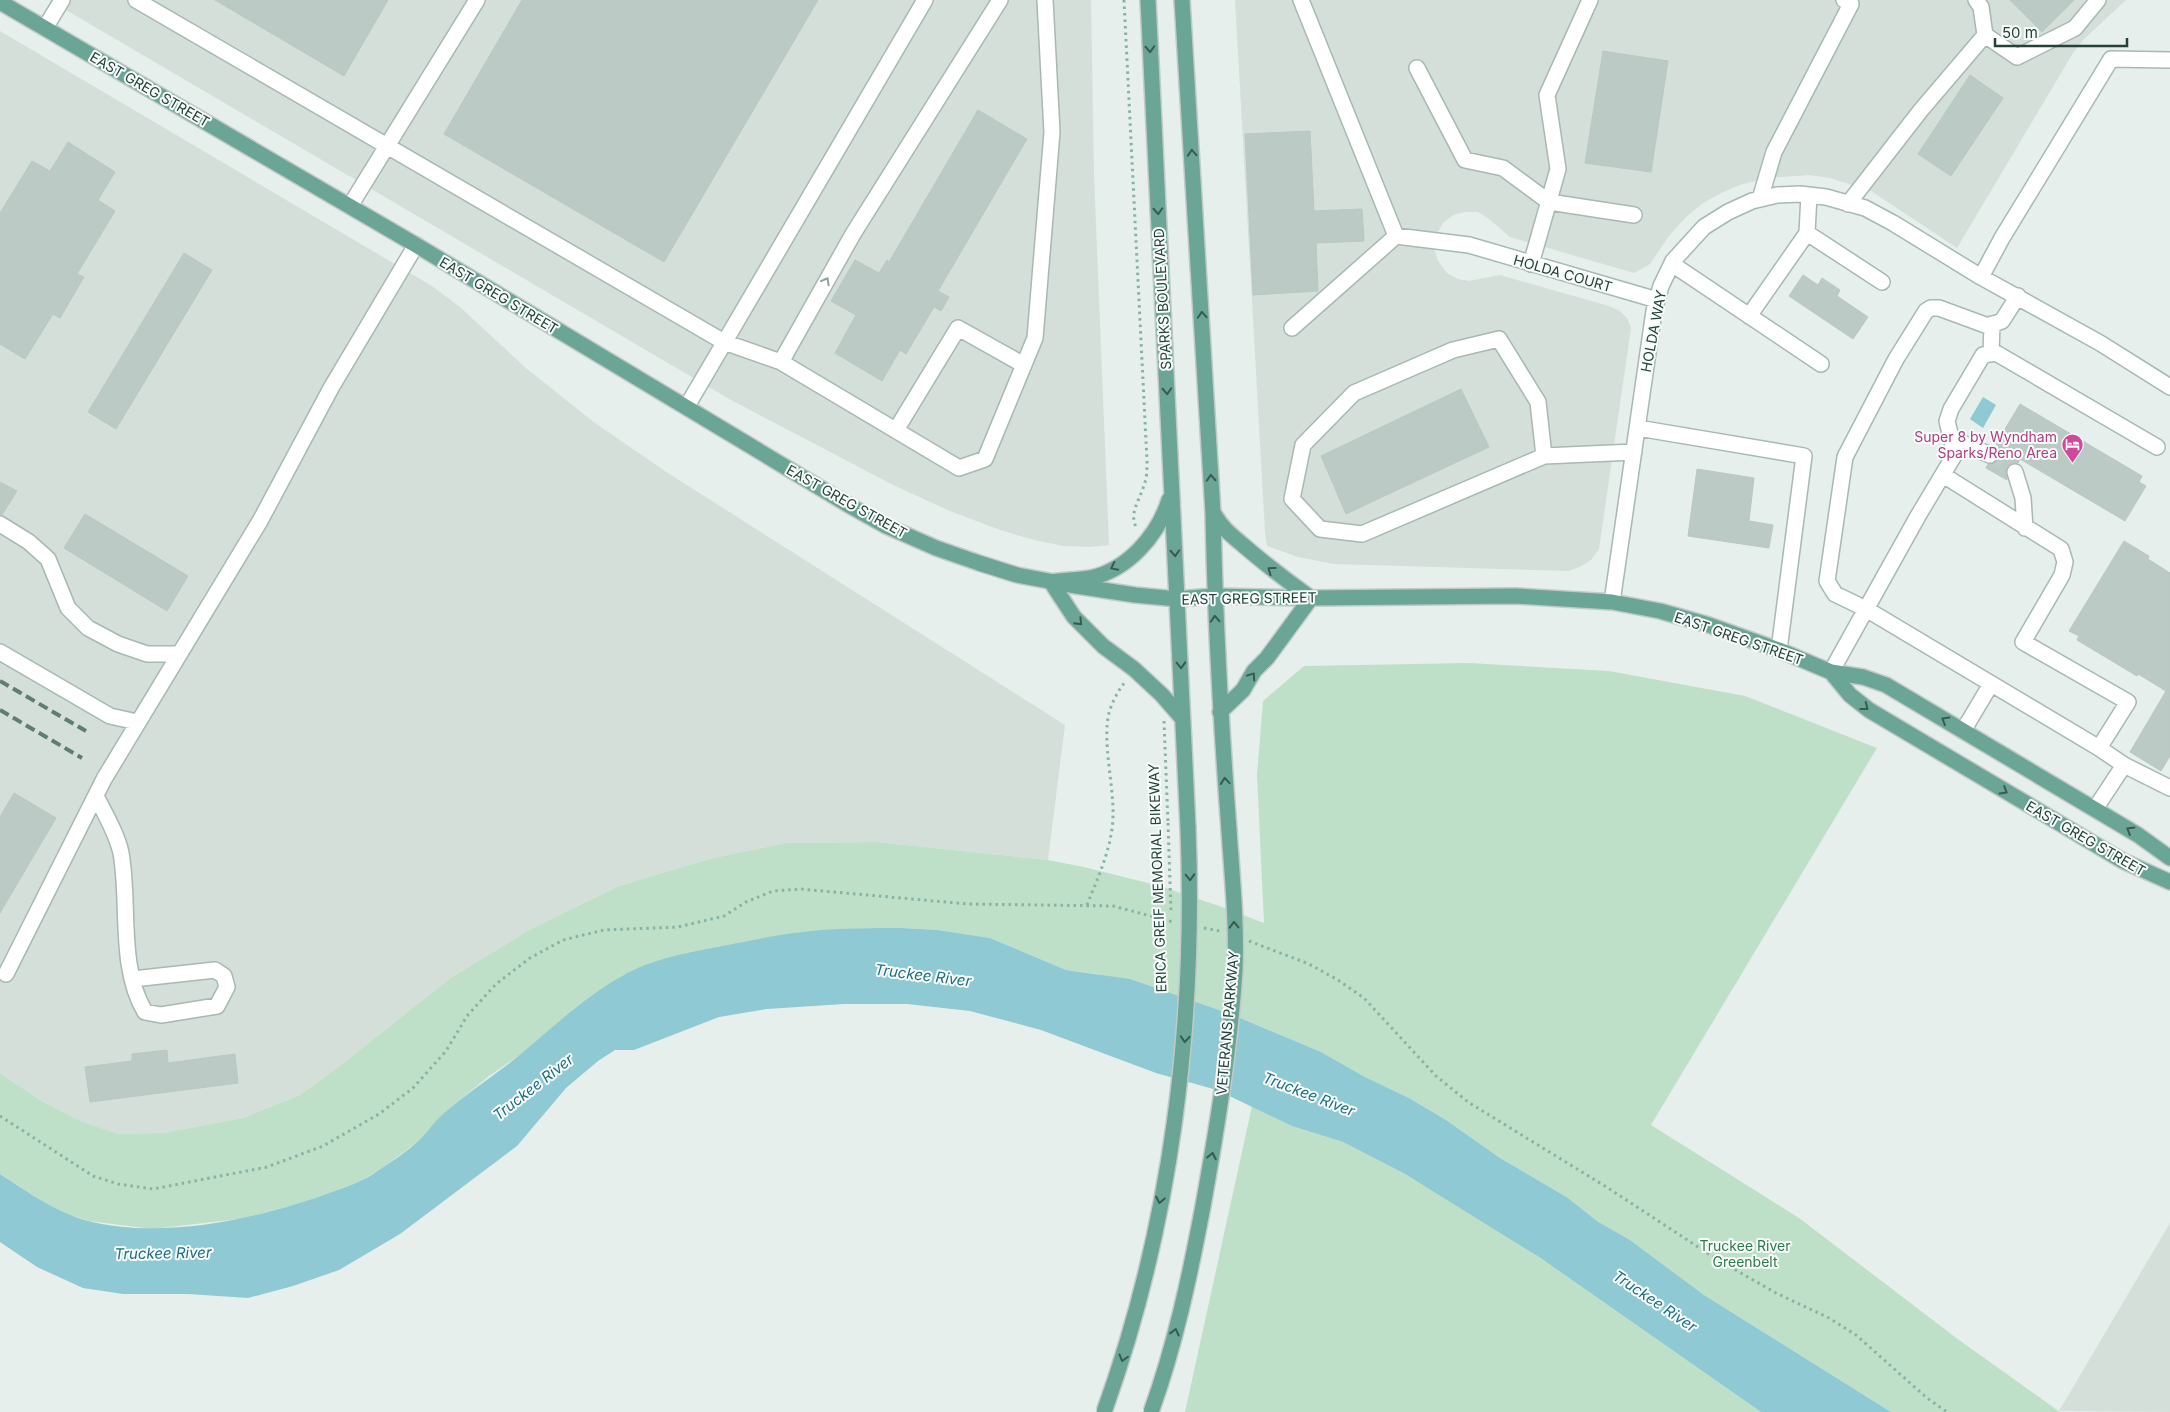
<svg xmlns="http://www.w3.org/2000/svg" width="2170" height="1412" viewBox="0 0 2170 1412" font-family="Inter,sans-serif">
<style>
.built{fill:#d4dfda}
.green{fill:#bfe0c8}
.water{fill:#8ec9d4}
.building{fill:#bbcac4;stroke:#b8c9c2}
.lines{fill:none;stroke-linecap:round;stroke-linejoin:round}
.minor-tunnel{stroke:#bfccc8;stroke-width:15;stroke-dasharray:15 8;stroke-linecap:butt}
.minor-casing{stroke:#a8b8b2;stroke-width:18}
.major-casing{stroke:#c2cac8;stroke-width:18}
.path{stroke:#86b3a5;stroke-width:3;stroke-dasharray:2.5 4;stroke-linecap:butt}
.minor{stroke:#fff;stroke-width:15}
.major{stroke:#6aa596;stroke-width:15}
.rail{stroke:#5f7d75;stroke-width:4;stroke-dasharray:10 5;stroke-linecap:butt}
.major-bridge-casing{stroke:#c2cac8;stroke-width:18;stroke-linecap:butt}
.path-bridge{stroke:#86b3a5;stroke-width:3;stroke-dasharray:2.5 4;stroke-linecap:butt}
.major-bridge{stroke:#6aa596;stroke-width:15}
.oneway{stroke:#365b51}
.oneway2{stroke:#92a09c}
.labels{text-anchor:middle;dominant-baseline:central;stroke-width:4;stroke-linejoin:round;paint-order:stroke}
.street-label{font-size:14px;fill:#24423a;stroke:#f7fbf9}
.hotel-label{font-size:14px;fill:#b23c85;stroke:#f7fbf9;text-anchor:end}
.park-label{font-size:14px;fill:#2d7a4b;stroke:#f7fbf9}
.water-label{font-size:15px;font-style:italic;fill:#1c6f80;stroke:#f7fbf9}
</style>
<rect width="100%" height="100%" fill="#e6efeb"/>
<!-- built -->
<path class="built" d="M49,0H1091L1094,174L1109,545L1090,547L1064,546L1034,540L1000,530L950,511L893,485L731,400Z
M1235,0H2126L2083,40L2073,53L1957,248L1871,191L1830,178L1809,175L1767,178L1740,185L1721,193L1703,203L1685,218L1669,236L1650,264L1634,273L1510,237L1489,219L1478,212H1465L1453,215L1443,223L1436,235L1434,248L1438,261L1447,273L1458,279L1469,281L1500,275L1609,306L1620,311L1627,318L1631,328L1599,549L1591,560L1580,567L1568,571L1334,564L1298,557L1267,546L1265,532Z
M0,31L432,286L460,307L527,369L595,423L668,473L1065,725L1048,860L876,842L786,843L713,858L619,886L531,929L452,977L337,1068L300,1095L243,1118L163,1133L118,1134L78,1120L40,1100L0,1073Z
M2170,1223V1412L2059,1411Z"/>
<!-- green -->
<path class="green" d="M1468,663L1609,671L1745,696L1877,748L1651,1125L1799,1218L1959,1340L2060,1412H1891L1704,1295L1630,1240L1597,1221L1568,1198L1500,1158L1446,1120L1409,1098L1365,1077L1321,1052L1233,1015L1194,1002L1097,974L1066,970L990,938L938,930L902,928L849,929L774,937L698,951L659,961L623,975L583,1002L520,1055L489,1076L441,1116L416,1143L378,1171L356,1183L302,1203L248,1218L152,1229L89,1221L66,1214L43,1202L0,1174V1073L40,1100L78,1120L118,1134L163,1133L243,1118L300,1095L337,1068L452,977L531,929L619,886L713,858L786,843L876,842L1048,860L1084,867L1160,886L1219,906L1264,923L1257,775L1263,701L1304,666Z
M1252,1106L1292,1126L1343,1142L1405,1174L1458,1206L1539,1257L1761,1412H1185Z"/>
<!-- water -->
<path class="water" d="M1983,397L1996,405L1983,428L1970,419Z
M902,928L938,930L990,938L1066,970L1130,979L1233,1015L1321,1052L1365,1077L1409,1098L1446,1120L1500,1158L1568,1198L1597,1221L1630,1240L1704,1295L1891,1412H1761L1539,1257L1405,1174L1343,1142L1292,1126L1217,1090L1156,1073L1041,1030L970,1011L907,1004H844L767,1009L719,1017L634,1050H615L598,1061L566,1088L517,1146L400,1234L339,1270L293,1286L248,1298L188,1294H123L83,1288L37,1267L0,1242V1174C28,1192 55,1212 88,1221C162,1240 259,1219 329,1193C346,1187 364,1181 379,1170C391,1162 405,1153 416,1143C426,1134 433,1123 443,1114C468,1092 497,1074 522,1053C554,1026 585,997 622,976C649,960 686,953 717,947C749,941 780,934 811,931C841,928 872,928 902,928Z"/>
<!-- building -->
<path class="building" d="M215,0H388L344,76Z
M522,0H818L664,262L444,134Z
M2010,0H2074L2042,32Z
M1603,51L1668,61L1651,172L1585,163Z
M1970,75L2003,98L1951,176L1918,154Z
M978,110L1027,139L938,291L949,297L941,311L934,307L906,354L900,350L882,381L835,353L856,315L831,301L855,260L879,273L887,260L889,262Z
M1310,131L1314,211L1362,209L1364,241L1316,243L1318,291L1253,295L1245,134Z
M68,142L115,172L98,200L115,211L77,274L84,277L60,318L53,314L25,359L0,344V213L32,161L50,171Z
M184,253L212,270L116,429L88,412Z
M1803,275L1818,285L1822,278L1840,290L1837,296L1868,317L1853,339L1789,296Z
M1461,389L1489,447L1346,514L1321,456Z
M2020,404L2142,476L2139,482L2146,486L2125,521L2020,459L2018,463H2013L2008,466L2006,470L2007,480L1986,468L1988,464L1995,463L1998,459L1997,449L1999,446L1996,444Z
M1697,469L1754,478L1749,521L1773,525L1769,548L1688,536Z
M0,482L17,491L2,515H0Z
M85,514L188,576L167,611L64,548Z
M2124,541L2149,556L2148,559L2170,573V756L2161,771L2130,752L2166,691L2138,674L2137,676L2077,640L2079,636L2069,631Z
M14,793L56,818L0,913V817Z
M167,1050L168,1063L235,1054L238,1083L90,1102L85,1067L132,1061V1054Z"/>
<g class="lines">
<!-- minor-tunnel -->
<path class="minor-tunnel" d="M1990,455L2015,472"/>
<defs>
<path id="minor" d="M136,0L724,342L781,362L959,468L985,459L1035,338L1052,132L1045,0
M1301,0L1396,236
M45,28L62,0
M1985,35L2017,57L2075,28L2098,0
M1417,68L1465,160L1503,168L1549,202L1634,215
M1809,195L1807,233L1882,282
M1760,199L1774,152L1851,4L1844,0
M1848,204L1921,110L1985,35L1981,7L1976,0
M350,206L477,0
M1531,264L1558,169L1547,95L1590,0
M1672,264L1821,364
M1981,277L2002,238L2111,59L2170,60
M1749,316L1807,233
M1292,328L1396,236L1469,245L1657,300
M1991,354L1992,324
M781,362L853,234L1000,0
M690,401L925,0
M1638,428L1804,456L1779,650
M896,430L958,328L1024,365
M1951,438L1990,455
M1544,456L1538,402L1499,339L1453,350L1354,393L1303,445L1292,499L1320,529L1362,534L1544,456L1634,452
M2015,472L2023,498L2025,528
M1943,475L2061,549L2065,562L2062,575L2023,642L2128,702L2099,748L1866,609L1835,594L1827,581L1845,457L1896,359L1926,311L1931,308H1939L1988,326L2002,321L2018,296
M0,524L29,542L48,559L68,608L88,628L118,644L147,654H179
M1612,602L1654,311L1661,286L1673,261L1704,227L1728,212L1752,201L1777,195L1800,194L1826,197L1865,208L1893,223L1981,277L2100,343L2170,387
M0,652L110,716L137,722
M1831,672L1918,516L1955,454L1947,421L1951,409L1983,355L1996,353L2157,447
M1963,731L1991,684
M2124,765L2170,788
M96,796C105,814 117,834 121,853C130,903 118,967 145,1012L161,1015L217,1006L227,987L224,976L215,970L133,979
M2095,809L2124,765L2099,748
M6,974L104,779L260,521L331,388L416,245"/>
<path id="major" d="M1148,0L1188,828
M1182,0L1213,513C1215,619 1221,724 1229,830
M0,2L416,245L852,507L886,526L936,548L979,563L1017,575L1070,585L1135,595L1177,599L1214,596L1311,598L1516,596L1612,602L1660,611L1709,625L1779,650L1831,672L1863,677L1886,685L2138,835L2170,858
M1169,500C1158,535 1128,570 1090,578C1077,580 1064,580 1051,582L1074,617L1103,646L1134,669L1162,695L1182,718
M1214,514C1223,529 1230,534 1243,545C1265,564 1287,581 1311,598L1267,658L1254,671L1243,690L1220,712
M1831,672L1850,695L1869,710L2123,861L2170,882"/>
</defs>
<!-- minor casing -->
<use href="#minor" class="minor-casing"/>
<!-- major casing -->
<use href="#major" class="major-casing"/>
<!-- path -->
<path class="path" d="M1124,0L1147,461C1147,469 1147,478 1144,485C1140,500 1129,512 1136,527
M1164,721L1168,823
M1087,905C1098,877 1112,848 1113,817C1114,785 1102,742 1109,713C1112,702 1118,691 1125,682
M1204,928L1220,931
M1249,941L1309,964L1338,980L1364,998L1436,1076L1468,1102L1608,1188L1718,1260L1776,1293L1829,1318L1856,1335L1927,1398L1947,1412
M0,1116L93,1176L118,1184L153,1189L267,1167L323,1146L379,1114L413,1088L446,1051L467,1016L496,984L530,958L563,940L604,930L678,927L724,916L746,902L773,891L800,889L968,904L1113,906L1173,922"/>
<!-- minor -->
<use href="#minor" class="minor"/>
<!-- major -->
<use href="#major" class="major"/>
<!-- rail -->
<path class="rail" d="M0,681L86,731
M0,710L82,758"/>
<defs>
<path id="major-bridge" d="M1104,1412C1171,1226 1196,1025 1188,828
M1151,1412C1175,1346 1190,1275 1203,1206C1217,1128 1230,1049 1235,970C1237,923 1232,876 1229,830"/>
</defs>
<!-- major-bridge casing -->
<use href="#major-bridge" class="major-bridge-casing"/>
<!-- path-bridge -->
<path class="path-bridge" d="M1168,823L1171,912"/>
<!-- major-bridge -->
<use href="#major-bridge" class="major-bridge"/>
</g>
<!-- one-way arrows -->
<defs><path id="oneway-chevron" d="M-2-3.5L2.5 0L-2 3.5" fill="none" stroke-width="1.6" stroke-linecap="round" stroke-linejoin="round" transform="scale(1.25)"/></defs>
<g class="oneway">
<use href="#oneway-chevron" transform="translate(1150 49) rotate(87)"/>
<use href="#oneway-chevron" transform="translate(1192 153) rotate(-94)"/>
<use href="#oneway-chevron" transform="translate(1158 211) rotate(87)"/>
<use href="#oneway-chevron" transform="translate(1202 315) rotate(-94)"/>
<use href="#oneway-chevron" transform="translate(1167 391) rotate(87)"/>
<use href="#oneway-chevron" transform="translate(1211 478) rotate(-93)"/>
<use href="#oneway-chevron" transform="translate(1175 553) rotate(87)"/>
<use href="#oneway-chevron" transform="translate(1114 567) rotate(154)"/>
<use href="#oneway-chevron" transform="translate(1271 570) rotate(-144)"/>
<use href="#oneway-chevron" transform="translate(1215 619) rotate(-93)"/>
<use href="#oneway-chevron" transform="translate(1079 622) rotate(46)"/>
<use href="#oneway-chevron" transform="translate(1181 665) rotate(88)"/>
<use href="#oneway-chevron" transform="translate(1252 676) rotate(-56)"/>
<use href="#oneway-chevron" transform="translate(1865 707) rotate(38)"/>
<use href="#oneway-chevron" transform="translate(1945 720) rotate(-149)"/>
<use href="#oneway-chevron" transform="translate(1225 781) rotate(-95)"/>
<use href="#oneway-chevron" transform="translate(2004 791) rotate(31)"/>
<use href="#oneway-chevron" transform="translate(2130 830) rotate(-149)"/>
<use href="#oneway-chevron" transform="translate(1190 877) rotate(88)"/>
<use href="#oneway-chevron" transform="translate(1234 925) rotate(-91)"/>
<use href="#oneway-chevron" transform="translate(1185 1039) rotate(94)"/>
<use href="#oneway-chevron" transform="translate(1212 1156) rotate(-79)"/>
<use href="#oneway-chevron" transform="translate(1160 1200) rotate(101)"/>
<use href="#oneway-chevron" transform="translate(1175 1332) rotate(-76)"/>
<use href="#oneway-chevron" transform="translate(1123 1358) rotate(105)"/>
</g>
<use class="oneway2" href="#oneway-chevron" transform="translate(826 281) rotate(-61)"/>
<!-- icons -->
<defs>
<symbol id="hotel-pin" viewBox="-11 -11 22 30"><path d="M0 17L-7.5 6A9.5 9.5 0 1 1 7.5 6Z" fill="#d1479c" stroke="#f7fbf9"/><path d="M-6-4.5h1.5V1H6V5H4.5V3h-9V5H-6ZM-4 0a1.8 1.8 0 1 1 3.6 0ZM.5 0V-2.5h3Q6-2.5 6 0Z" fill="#fff"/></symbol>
</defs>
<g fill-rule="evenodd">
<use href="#hotel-pin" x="2060" y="432" width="25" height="34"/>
</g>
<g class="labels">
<!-- street labels -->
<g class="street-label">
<text transform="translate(150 89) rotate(30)">EAST GREG STREET</text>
<text transform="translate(1563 273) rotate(16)">HOLDA COURT</text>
<text transform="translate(499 295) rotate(31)">EAST GREG STREET</text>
<text transform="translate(1162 299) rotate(-93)">SPARKS BOULEVARD</text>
<text transform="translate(1653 331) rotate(-79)">HOLDA WAY</text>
<text transform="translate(847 501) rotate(29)">EAST GREG STREET</text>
<text transform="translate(1249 598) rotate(-1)">EAST GREG STREET</text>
<text transform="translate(1739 638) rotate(19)">EAST GREG STREET</text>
<text transform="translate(2086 838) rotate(30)">EAST GREG STREET</text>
<text transform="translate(1157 878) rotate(-92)">ERICA GREIF MEMORIAL BIKEWAY</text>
<text transform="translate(1227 1023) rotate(-85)">VETERANS PARKWAY</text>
</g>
<!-- hotel labels -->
<g class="hotel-label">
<text x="2057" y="436">Super 8 by Wyndham<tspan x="2057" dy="16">Sparks/Reno Area</tspan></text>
</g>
<!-- park labels -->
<g class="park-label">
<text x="1745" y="1245">Truckee River<tspan x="1745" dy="16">Greenbelt</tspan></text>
</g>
<!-- water labels -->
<g class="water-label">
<text transform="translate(923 975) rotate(7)">Truckee River</text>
<text transform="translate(533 1087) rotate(-38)">Truckee River</text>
<text transform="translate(1309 1094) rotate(21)">Truckee River</text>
<text transform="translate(163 1253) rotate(-1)">Truckee River</text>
<text transform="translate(1655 1301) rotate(34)">Truckee River</text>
</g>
</g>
<!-- scale -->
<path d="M1995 38v8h132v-8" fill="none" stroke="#24423a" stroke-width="2.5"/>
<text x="2002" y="38" font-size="15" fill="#24423a" stroke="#f7fbf9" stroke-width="4" paint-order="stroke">50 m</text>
</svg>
